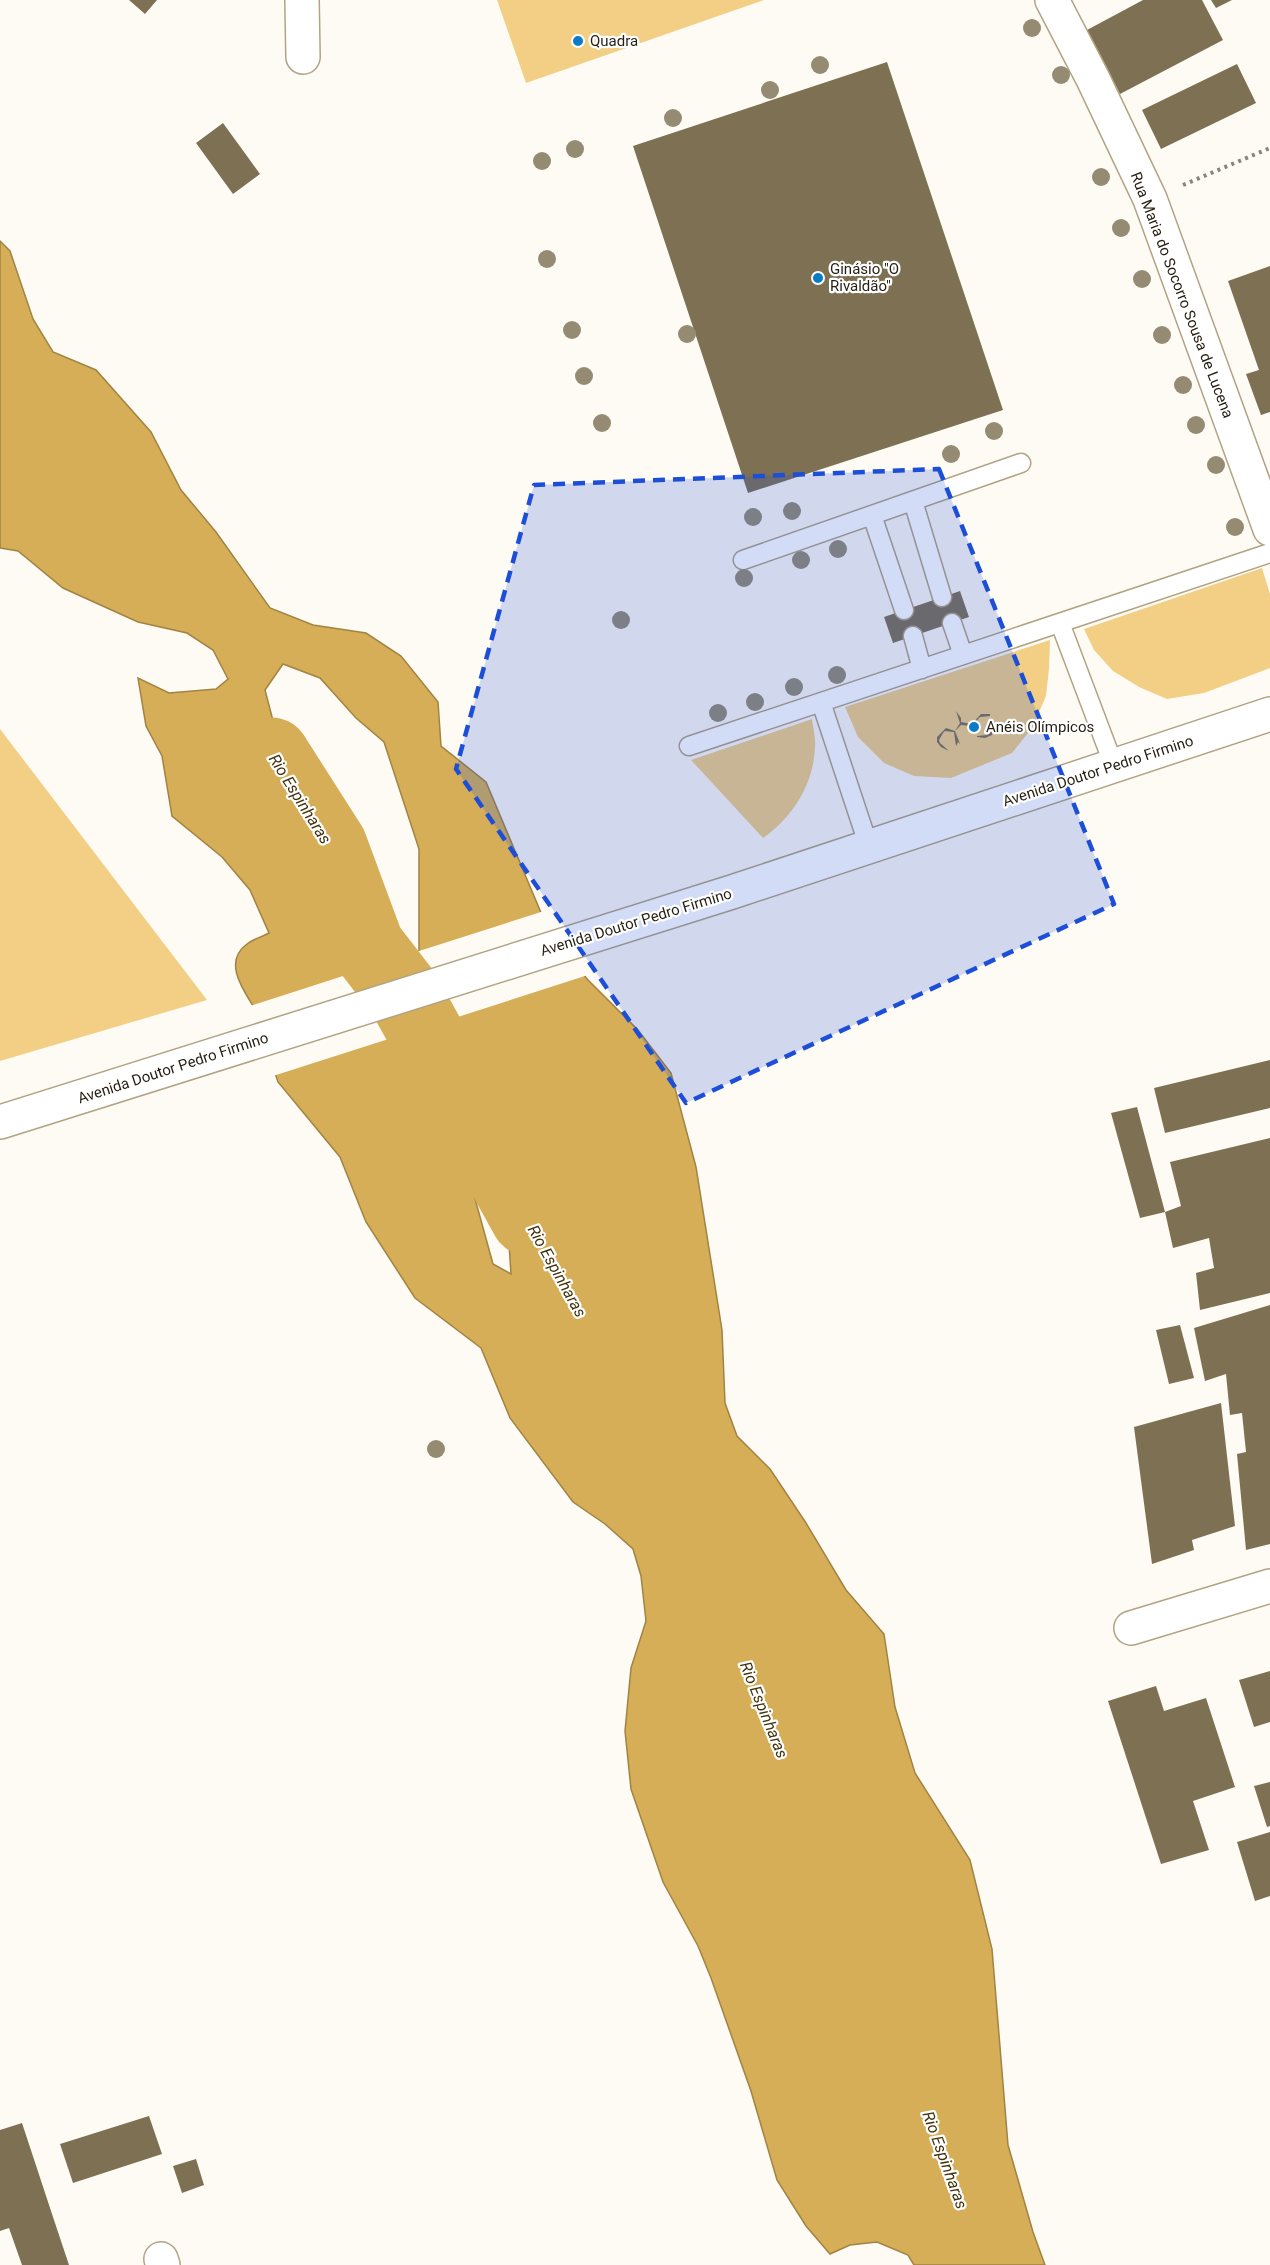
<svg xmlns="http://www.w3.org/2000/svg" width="1270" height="2265" viewBox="0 0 1270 2265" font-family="Roboto,sans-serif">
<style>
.green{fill:#f2cf85}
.water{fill:#d6ae57;stroke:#a18343;stroke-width:1.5}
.pier{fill:#fefbf4}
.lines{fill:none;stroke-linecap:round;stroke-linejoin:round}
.river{stroke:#d6ae57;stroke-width:75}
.building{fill:#7e7053}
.lane-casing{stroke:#b2a384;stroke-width:21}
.street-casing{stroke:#b2a384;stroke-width:36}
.primary-casing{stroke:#b2a384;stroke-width:36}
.path{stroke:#88847a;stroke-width:4;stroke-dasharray:3 4.5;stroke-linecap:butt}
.lane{stroke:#fff;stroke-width:18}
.street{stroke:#fff;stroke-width:33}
.primary{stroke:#fff;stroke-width:33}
.tree{fill:#958b72}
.marked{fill:#1d4ed8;fill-opacity:0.2;stroke:#1d4ed8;stroke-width:4.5;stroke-dasharray:12 8;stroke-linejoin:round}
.poi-dot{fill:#0a7cc6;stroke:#fff;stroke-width:2}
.labels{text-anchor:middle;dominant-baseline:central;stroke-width:4.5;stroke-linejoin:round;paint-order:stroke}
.poi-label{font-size:15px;fill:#251f13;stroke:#fff;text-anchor:start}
.street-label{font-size:15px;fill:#251f13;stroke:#fff}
.water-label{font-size:16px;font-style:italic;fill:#43330c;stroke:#fff}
</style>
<rect width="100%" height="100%" fill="#fefbf4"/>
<!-- green -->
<path class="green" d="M497,0H764L526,83Z
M1262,568L1270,594V668L1204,693L1167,699L1139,687L1113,671L1094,650L1084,629Z
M1050,640L1049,669L1046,696L1032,728L1012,753L951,778L914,776L884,763L858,737L845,707Z
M812,719C813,728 816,738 815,747C814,784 792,818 763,838L691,760Z
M0,729L207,1000L0,1061Z"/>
<!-- water -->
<path class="water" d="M0,241L10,251L33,319L53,352L96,370L151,432L181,490L216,532L270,608L313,625L366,633L401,656L438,702L441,746L486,782L542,915L419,954V849L384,742L356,718L320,678L283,664L265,690L277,736L314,799L337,869L374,974L255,1009C244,991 222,962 247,944C253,939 262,937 269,933L250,890L222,857L172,816L162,756L146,726L138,678L169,693L216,689L228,679L213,650L187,633L138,622L63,588L18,551L0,548Z
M561,948L588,980L638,1030L671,1073L696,1167L722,1330L725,1403L737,1436L770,1469L806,1523L846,1590L884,1634L895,1707L915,1773L970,1860L992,1949L1008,2145L1033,2232L1045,2265H914L908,2255L877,2242L850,2245L830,2254L806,2226L777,2180L751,2091L711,1978L698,1946L663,1882L631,1789L625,1731L631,1668L646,1621L641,1576L633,1549L605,1524L573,1502L510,1418L481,1348L415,1298L366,1222L340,1157L278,1082L264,1041L385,1003L402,1046L425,1071L438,1112L474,1195L493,1264L511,1274L507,1213L469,1102L422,993Z"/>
<!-- pier -->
<path class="pier" d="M544,911L558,942L588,975L433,1025L419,994L416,952Z
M374,966L401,1035L273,1076L250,1006Z"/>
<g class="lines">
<!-- river -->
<path class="river" d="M272,755L330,846L367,946L404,994L528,1218"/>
</g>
<!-- building -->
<path class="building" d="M129,0H157L145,14Z
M1143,0H1202L1223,40L1120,94L1087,30Z
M1211,0H1232L1216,8Z
M887,62L1003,410L748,493L633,146Z
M1237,64L1256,103L1161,149L1142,110Z
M223,123L260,174L233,194L196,143Z
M1270,266V412L1261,415L1246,374L1259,370L1228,281Z
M960,591L969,617L893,643L884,617Z
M956,711L961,718V722L972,724L981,714H990V716L980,717L970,728L971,726L961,725L955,731L960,744L958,742L956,746L954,732L945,731L943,733L939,740L940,743L949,751L941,747L937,742V737L946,728L955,731L960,723Z
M995,729L992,735L985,738L977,737V736L987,735Z
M1270,1060V1108L1165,1133L1154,1088Z
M1137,1107L1165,1212L1140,1218L1111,1113Z
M1270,1138V1293L1200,1310L1196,1273L1214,1268L1209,1238L1173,1248L1165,1212L1181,1206L1170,1162Z
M1270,1305V1544L1246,1550L1237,1454L1246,1452L1242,1413L1230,1415L1226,1374L1205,1381L1194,1328Z
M1180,1325L1194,1378L1169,1384L1156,1330Z
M1221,1403L1235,1526L1192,1540L1194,1550L1152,1564L1134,1427Z
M1270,1671V1722L1254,1727L1239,1680Z
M1156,1686L1164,1711L1206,1698L1235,1787L1193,1801L1209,1850L1161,1864L1108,1701Z
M1270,1782V1826L1267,1827L1254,1786Z
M1270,1832V1896L1255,1901L1237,1842Z
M149,2116L162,2154L73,2183L60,2144Z
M22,2123L52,2214L69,2265H22L9,2228L0,2231V2130Z
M196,2159L204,2185L182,2193L173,2166Z"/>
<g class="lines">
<defs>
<path id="lane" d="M913,501L942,597
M872,515L904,610
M743,560L1021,463
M952,623L963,655
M1060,623L1114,766
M913,636L922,669
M821,702L869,847
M689,746L1270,553"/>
<path id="street" d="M302,0L303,57
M1052,0L1093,79L1150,199L1270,529
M1131,1628L1270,1586
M161,2259L163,2265"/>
<path id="primary" d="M0,1122L732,892L1270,714"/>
</defs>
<!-- lane casing -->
<use href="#lane" class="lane-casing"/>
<!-- street casing -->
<use href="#street" class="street-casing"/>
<!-- primary casing -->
<use href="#primary" class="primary-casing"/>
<!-- path -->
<path class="path" d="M1183,185L1270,148"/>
<!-- lane -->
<use href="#lane" class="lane"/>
<!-- street -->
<use href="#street" class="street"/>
<!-- primary -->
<use href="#primary" class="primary"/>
</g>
<!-- trees -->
<g class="tree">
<circle cx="1032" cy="28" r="9"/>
<circle cx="820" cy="65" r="9"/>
<circle cx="1061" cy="75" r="9"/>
<circle cx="770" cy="90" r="9"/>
<circle cx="673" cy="118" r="9"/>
<circle cx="575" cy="149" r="9"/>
<circle cx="542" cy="161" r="9"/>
<circle cx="1101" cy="177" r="9"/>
<circle cx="1121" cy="228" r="9"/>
<circle cx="547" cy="259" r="9"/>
<circle cx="1142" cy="279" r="9"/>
<circle cx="572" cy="330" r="9"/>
<circle cx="687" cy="334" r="9"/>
<circle cx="1162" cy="335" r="9"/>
<circle cx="584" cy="376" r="9"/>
<circle cx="1183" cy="385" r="9"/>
<circle cx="602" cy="423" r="9"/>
<circle cx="1196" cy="425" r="9"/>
<circle cx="994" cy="431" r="9"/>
<circle cx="951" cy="454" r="9"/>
<circle cx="1216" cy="465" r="9"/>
<circle cx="792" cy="511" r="9"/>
<circle cx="753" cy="517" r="9"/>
<circle cx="1235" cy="527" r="9"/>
<circle cx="838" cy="549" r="9"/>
<circle cx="801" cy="560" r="9"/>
<circle cx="744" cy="578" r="9"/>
<circle cx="621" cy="620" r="9"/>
<circle cx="837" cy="675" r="9"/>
<circle cx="794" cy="687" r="9"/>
<circle cx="755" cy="702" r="9"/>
<circle cx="718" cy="713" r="9"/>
<circle cx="436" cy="1449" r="9"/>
</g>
<!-- marked area -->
<path class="marked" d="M939,469L1114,904L686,1103L456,769L534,485Z"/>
<!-- markers -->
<g class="poi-dot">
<circle cx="578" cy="41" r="6"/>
<circle cx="818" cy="278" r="6"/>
<circle cx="974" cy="727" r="6"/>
</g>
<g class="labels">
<!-- poi labels -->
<g class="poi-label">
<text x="590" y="41">Quadra</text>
<text x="830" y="269">Ginásio "O<tspan x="830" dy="17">Rivaldão"</tspan></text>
<text x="986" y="727">Anéis Olímpicos</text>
</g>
<!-- street labels -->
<g class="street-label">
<text transform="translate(1182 295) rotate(69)">Rua Maria do Socorro Sousa de Lucena</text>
<text transform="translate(1098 771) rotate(-18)">Avenida Doutor Pedro Firmino</text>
<text transform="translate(636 922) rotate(-17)">Avenida Doutor Pedro Firmino</text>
<text transform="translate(173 1068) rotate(-18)">Avenida Doutor Pedro Firmino</text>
</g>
<!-- water labels -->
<g class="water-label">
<text transform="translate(300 799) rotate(58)">Rio Espinharas</text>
<text transform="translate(557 1271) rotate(61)">Rio Espinharas</text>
<text transform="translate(764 1710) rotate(68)">Rio Espinharas</text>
<text transform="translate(945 2160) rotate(70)">Rio Espinharas</text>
</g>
</g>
</svg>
